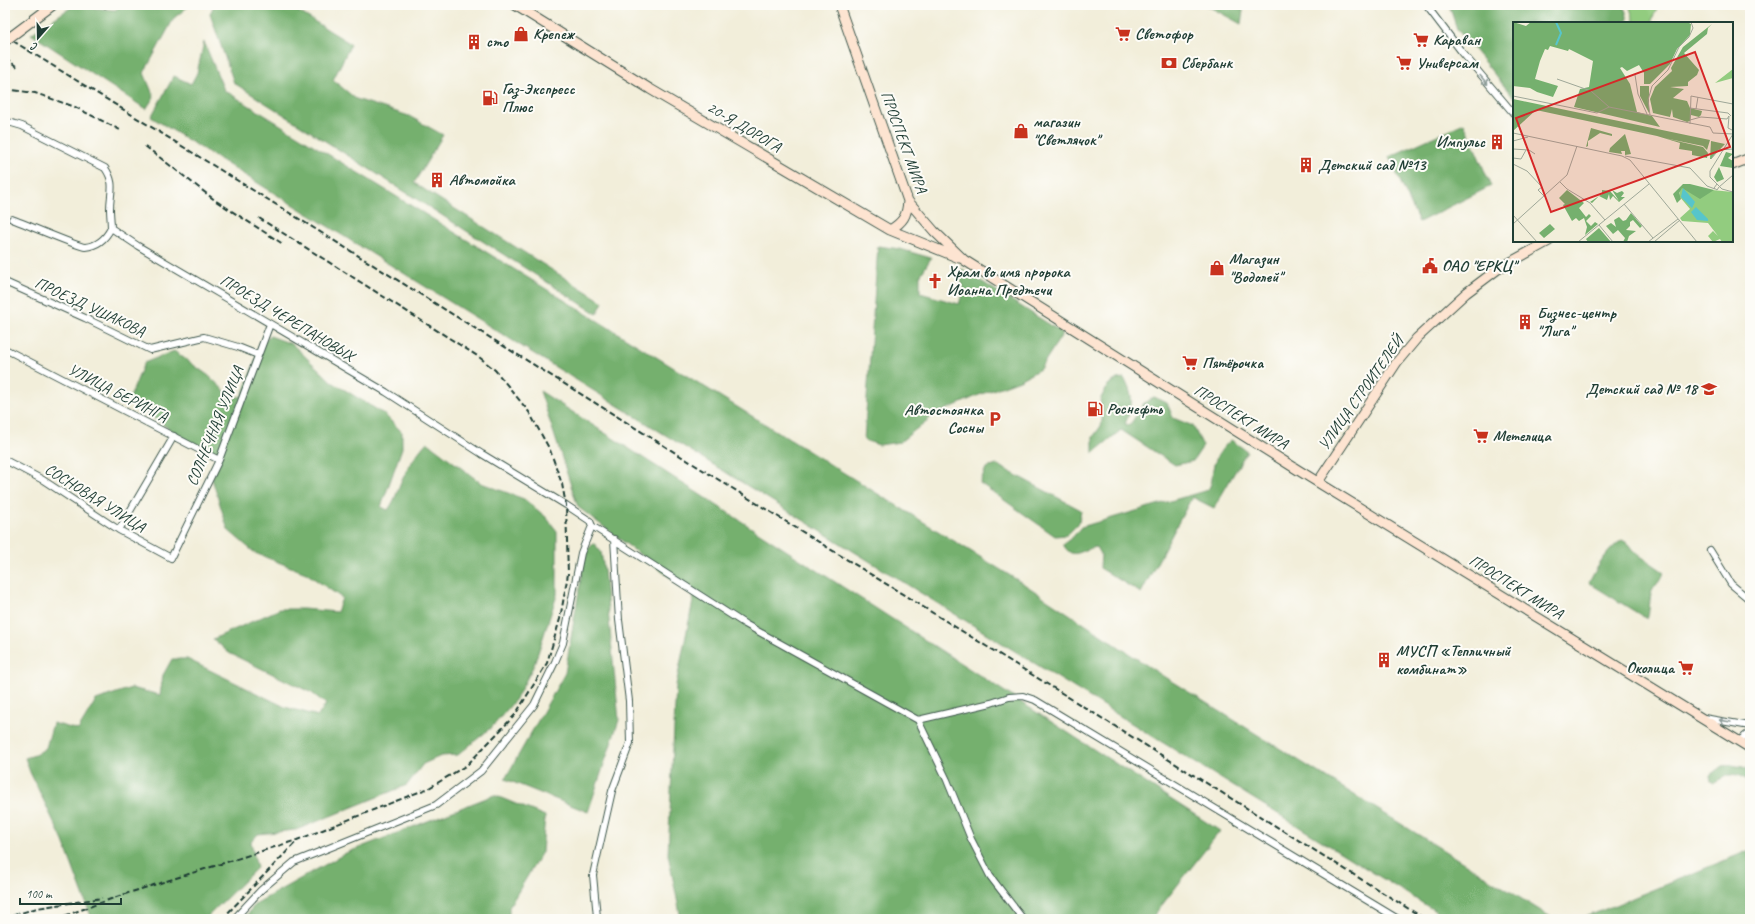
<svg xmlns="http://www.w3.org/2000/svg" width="1755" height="924" viewBox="0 0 1755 924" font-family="Caveat,sans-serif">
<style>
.green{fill:#92cc7f;stroke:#58845a}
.forest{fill:#75b06e;stroke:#4a7651}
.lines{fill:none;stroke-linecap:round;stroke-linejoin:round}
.street-casing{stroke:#3f584d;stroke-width:8}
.secondary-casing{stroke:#3f584d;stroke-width:11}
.street{stroke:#fff;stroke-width:6}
.secondary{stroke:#fde4d1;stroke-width:9}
.rail{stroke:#1f3d34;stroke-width:2;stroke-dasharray:6 3;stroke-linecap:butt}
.secondary-bridge-casing{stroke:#3f584d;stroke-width:11;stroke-linecap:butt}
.secondary-bridge{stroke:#fde4d1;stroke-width:9}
.oneway{stroke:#8f9e9a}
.labels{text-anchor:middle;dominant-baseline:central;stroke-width:4;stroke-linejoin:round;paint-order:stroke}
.poi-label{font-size:16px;font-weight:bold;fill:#1f3d34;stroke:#fdfcf7;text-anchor:start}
.street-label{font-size:16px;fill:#1f3d34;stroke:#fdfcf7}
.inset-river{fill:none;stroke:#57c5cb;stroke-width:2}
.inset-road{fill:none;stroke:#9ea798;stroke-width:1}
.view{fill:#d62828;fill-opacity:0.15;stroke:#d62828;stroke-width:2}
.inset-edge{fill:none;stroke:#1f3d34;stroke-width:2}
</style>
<rect width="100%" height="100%" fill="#fdfcf7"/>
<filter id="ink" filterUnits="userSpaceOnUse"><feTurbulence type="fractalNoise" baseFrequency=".025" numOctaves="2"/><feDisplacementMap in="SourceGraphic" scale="8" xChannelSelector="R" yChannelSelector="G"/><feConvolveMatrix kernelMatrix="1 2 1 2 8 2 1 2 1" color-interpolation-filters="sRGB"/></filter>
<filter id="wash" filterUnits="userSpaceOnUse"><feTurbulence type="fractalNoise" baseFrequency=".012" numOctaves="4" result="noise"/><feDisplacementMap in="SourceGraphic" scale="16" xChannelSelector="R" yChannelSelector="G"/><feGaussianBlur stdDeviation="0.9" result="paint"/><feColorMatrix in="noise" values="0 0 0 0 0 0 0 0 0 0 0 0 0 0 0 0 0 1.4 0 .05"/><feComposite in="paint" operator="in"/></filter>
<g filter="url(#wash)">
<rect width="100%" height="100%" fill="#f2eeda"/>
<!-- green -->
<path class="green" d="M1629,5H1658L1651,23H1635Z"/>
<!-- forest -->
<path class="forest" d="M122,5H190L174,18L144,73L154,97L146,109L31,34L73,6L115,10Z
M214,5H288L351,44L333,80L356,99L409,116L443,135L414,183L603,302L597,314L234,83L210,14Z
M1206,5H1241L1243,11L1241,24Z
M1449,5H1624L1628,20L1621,23H1514V98L1457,29Z
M204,42L224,90L1027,586L1163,676L1554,919H1448L151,117L174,76L191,84L197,73Z
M1464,123L1491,186L1419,222L1389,157Z
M878,246L900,249L931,258L920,276V293L959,304L964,288L958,274L962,269L1063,333L1040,369L1020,380L979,395L934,415L900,442L879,445L864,440Z
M270,336L292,344L332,382L384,414L402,432V448L381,507L388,510C396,499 398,488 404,476C410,464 417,453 427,442L481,483L524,499L546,517L557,531V595L534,665L516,699L493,726L458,755L441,756L423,764L407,785L296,830L258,834L251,842L257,868L205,919H92L63,841L30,772L25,758L35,755L46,748L53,723L78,730L96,700L131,688L160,695L163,675L172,659H187L285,707L318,716L326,704L312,693L229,653L213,639L280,609H303L337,612L342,598L306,573L255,553L228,530L212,479L219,460L216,454L180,437L129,400L144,363L174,351L209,376L232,398L242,396L262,342Z
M1124,378C1134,397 1133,405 1125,424L1130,425L1144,403L1154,397L1167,403L1173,418L1193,426L1203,446L1193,461L1175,465L1121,430L1093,453V437L1101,426L1103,414L1100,400L1108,385L1117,379Z
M540,391L1220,831L1151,919H681L668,854L676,685L694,596L578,507Z
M1231,440L1247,451L1214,508L1192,497L1141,593L1100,568L1101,554L1097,547C1082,548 1073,563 1063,544L1073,537L1081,527L1208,490C1214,479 1211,479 1213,469C1215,457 1223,447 1231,440Z
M997,465L1081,510L1079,523L1067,535L1055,536L980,483L986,468Z
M1622,540L1629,544L1636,553L1664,572C1662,581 1653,586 1651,594C1649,603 1650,610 1647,619L1589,583C1596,568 1608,549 1622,540Z
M594,543L601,552L604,570L619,720L588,812L505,779L565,673L584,561L588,549Z
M1732,765L1743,767L1750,770V783C1736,769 1728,775 1713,783L1711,781L1710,775L1722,766Z
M494,795L545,816L542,852L509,907V919H244L255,904L346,853Z
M1750,850V919H1581Z"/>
</g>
<g filter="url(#ink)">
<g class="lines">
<defs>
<path id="street" d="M97,5H104
M1426,5L1461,51L1514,114
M5,121L22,126L105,168C116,184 110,192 110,209C110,215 111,222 111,228
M12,219C23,223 79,247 85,247C98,246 106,238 111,228
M111,228L138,246L386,392L482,454L566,505L590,521L592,526L745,624L918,720L991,703L1009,697L1023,696L1035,700L1398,919
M5,282L85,318L150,350L204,337L238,347L258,355
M5,349L219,460
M5,460L43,480L119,530L171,558L219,460L270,324
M119,530L174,436
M1710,550L1731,584L1750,600
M1704,718L1750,726
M918,720L947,780L971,839L990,876L1023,919
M1739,741L1750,732
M597,917L593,875L612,791L630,743L629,701L619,620L614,539
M234,919L261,890L294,862L436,805L481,771L534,705L555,662L563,643L581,553L592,526"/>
<path id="secondary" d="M515,5L650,89L890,230L959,258
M839,5L908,201L934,231L964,260L1298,470L1750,748
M1732,165L1750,158
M890,230C903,222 907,216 908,201
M1318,482L1397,362L1417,338L1466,293L1498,269L1549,241"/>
</defs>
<!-- street casing -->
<use href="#street" class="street-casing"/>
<!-- secondary casing -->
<use href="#secondary" class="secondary-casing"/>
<!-- street -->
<use href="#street" class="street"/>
<!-- secondary -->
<use href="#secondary" class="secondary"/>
<!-- rail -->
<path class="rail" d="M5,36L1425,919
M5,58L19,68
M5,89L35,93L75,107L120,130
M145,146L216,201L283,244
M5,918L37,908L102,898
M56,919L122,895L297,840L429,788L467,765L515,715L547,663L560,619L568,574L566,505L562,484L550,450L529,412L495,370L479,357L259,218
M222,919L296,842"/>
<defs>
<path id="secondary-bridge" d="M5,41L53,5"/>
</defs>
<!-- secondary-bridge casing -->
<use href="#secondary-bridge" class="secondary-bridge-casing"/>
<!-- secondary-bridge -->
<use href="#secondary-bridge" class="secondary-bridge"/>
</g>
<!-- one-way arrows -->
<defs><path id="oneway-shaft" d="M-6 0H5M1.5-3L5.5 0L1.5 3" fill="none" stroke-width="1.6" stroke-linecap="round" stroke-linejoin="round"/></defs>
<g class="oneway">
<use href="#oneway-shaft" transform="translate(1484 80) rotate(50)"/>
<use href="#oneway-shaft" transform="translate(1725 721) rotate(-170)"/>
</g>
</g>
<!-- icons -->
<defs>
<symbol id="shop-bare" viewBox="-9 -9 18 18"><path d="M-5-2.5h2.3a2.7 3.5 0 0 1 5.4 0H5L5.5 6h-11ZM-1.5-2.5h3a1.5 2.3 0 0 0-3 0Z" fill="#c8321e" stroke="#fdfcf7" stroke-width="2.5" paint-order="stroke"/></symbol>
<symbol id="supermarket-bare" viewBox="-9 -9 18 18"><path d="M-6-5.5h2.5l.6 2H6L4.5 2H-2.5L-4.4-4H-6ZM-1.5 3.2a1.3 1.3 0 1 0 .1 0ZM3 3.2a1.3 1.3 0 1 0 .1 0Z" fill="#c8321e" stroke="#fdfcf7" stroke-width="2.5" paint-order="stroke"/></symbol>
<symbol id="building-bare" viewBox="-9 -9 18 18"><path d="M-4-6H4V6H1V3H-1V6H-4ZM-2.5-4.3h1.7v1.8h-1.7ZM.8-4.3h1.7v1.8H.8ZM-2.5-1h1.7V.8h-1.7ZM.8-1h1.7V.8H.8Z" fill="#c8321e" stroke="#fdfcf7" stroke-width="2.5" paint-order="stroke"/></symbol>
<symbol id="bank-bare" viewBox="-9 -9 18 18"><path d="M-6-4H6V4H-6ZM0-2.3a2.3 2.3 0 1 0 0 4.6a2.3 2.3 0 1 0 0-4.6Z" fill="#c8321e" stroke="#fdfcf7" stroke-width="2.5" paint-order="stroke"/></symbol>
<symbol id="fuel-bare" viewBox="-9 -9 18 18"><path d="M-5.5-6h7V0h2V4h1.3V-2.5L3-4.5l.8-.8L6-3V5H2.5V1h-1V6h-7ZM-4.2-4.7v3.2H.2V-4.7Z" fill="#c8321e" stroke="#fdfcf7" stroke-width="2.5" paint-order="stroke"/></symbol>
<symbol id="civic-bare" viewBox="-9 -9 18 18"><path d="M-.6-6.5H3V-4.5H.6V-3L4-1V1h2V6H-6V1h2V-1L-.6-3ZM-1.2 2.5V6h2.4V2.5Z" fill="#c8321e" stroke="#fdfcf7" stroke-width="2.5" paint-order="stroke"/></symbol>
<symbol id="church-bare" viewBox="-9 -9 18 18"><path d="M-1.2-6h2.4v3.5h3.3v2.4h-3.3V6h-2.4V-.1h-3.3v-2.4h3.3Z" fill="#c8321e" stroke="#fdfcf7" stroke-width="2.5" paint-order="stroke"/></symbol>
<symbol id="school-bare" viewBox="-9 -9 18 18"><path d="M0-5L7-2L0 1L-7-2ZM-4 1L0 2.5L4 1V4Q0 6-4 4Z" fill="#c8321e" stroke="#fdfcf7" stroke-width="2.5" paint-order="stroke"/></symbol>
<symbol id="parking-bare" viewBox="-9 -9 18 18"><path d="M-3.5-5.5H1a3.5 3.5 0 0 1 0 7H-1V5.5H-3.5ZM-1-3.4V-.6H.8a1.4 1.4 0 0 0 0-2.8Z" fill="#c8321e" stroke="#fdfcf7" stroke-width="2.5" paint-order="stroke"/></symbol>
</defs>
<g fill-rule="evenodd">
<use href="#shop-bare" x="510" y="23" width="22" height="22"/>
<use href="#supermarket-bare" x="1112" y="23" width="22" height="22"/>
<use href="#supermarket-bare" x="1410" y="29" width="22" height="22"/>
<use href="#building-bare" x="463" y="31" width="22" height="22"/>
<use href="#bank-bare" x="1158" y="52" width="22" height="22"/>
<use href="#supermarket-bare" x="1393" y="52" width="22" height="22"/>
<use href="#fuel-bare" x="479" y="87" width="22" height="22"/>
<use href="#shop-bare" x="1010" y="120" width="22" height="22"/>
<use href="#building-bare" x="1486" y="131" width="22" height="22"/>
<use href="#building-bare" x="1295" y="154" width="22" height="22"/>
<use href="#building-bare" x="426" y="169" width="22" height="22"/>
<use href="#civic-bare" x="1419" y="255" width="22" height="22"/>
<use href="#shop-bare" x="1206" y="257" width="22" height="22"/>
<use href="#church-bare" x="924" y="270" width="22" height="22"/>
<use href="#building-bare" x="1514" y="311" width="22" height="22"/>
<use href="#supermarket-bare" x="1179" y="352" width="22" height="22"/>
<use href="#school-bare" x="1698" y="378" width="22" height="22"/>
<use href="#fuel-bare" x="1084" y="398" width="22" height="22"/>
<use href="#parking-bare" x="984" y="408" width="22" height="22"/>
<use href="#supermarket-bare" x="1470" y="425" width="22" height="22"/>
<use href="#building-bare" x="1373" y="649" width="22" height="22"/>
<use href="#supermarket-bare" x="1675" y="657" width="22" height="22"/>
</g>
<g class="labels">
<!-- poi labels -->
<g class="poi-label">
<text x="533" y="34">Крепеж</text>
<text x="1135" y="34">Светофор</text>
<text x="1433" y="40">Караван</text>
<text x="486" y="42">сто</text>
<text x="1181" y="63">Сбербанк</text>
<text x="1416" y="63">Универсам</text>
<text x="502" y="89">Газ-Экспресс<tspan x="502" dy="18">Плюс</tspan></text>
<text x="1033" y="122">магазин<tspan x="1033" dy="18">"Светлячок"</tspan></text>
<text x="1485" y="142" text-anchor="end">Импульс</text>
<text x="1318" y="165">Детский сад №13</text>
<text x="449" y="180">Автомойка</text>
<text x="1229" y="259">Магазин<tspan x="1229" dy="18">"Водолей"</tspan></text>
<text x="1442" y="266">ОАО "ЕРКЦ"</text>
<text x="947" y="272">Храм во имя пророка<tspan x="947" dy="18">Иоанна Предтечи</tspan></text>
<text x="1537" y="313">Бизнес-центр<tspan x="1537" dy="18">"Лига"</tspan></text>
<text x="1202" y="363">Пятёрочка</text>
<text x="1697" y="389" text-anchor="end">Детский сад № 18</text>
<text x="1107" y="409">Роснефть</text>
<text x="983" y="410" text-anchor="end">Автостоянка<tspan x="983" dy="18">Сосны</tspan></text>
<text x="1493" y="436">Метелица</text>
<text x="1396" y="651">МУСП «Тепличный<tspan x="1396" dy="18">комбинат»</tspan></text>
<text x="1674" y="668" text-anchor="end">Околица</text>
</g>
<!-- street labels -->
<g class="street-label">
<text transform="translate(744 127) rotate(31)">20-Я ДОРОГА</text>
<text transform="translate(904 142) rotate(70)">ПРОСПЕКТ МИРА</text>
<text transform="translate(90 307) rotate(25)">ПРОЕЗД УШАКОВА</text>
<text transform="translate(287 318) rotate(31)">ПРОЕЗД ЧЕРЕПАНОВЫХ</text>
<text transform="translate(118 393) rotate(27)">УЛИЦА БЕРИНГА</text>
<text transform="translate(1361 393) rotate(-55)">УЛИЦА СТРОИТЕЛЕЙ</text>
<text transform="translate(1241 417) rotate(32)">ПРОСПЕКТ МИРА</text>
<text transform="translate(215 426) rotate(-68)">СОЛНЕЧНАЯ УЛИЦА</text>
<text transform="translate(95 498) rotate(32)">СОСНОВАЯ УЛИЦА</text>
<text transform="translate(1516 587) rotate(32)">ПРОСПЕКТ МИРА</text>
</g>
</g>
<!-- overview -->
<g transform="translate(1513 22)">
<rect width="220" height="220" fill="#f2eeda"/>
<path d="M220,47V56L202,61ZM167,165L220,170V220H209L207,217L200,220L195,214L200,209L205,214L195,201L169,199L167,196L177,187L166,174Z" fill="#92cc7f"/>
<path d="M0,0L13,4L18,0H174L178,2L177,13L164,27L157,42L137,62H131V51L126,43L114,49L109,45L107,46L117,62L124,90L139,94L147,105L61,85L67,67L76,65L80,39L56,27L55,29L37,24L35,28L32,27L27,39L22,57L45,64L40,75L24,70L17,66L0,64ZM199,2L195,6L194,12L171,31L186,48L184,53L175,60V64L157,65L171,67L160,76L174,79L177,86L189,89L188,93L186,95L178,93L177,99L174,100L160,95L159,87L157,95L140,91L137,77L142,65L159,49L158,46L170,25ZM127,64H136V91L127,74ZM0,77L197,118L194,128L190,124L151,116L190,125L195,131L194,136L179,133V129L166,127L167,121L144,114L23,88L0,109ZM78,106L99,112V114L87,111L75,119V124L73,125ZM112,112L118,132L112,133V129H108L109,132L96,130L97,126ZM198,119L212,122L198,137H197ZM213,130L220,132L215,136L220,139V146L207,144ZM206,145L211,157L204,160L201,155ZM170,162H177L201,168L187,177L169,166L166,171L168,177L164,181L160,172ZM54,168L71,181L66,186L73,195L76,192L78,194L73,199L78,204L82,200L85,202L72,213L74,205L71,196L66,199L63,196L59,199L50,183L52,182L46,176ZM89,168L97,169L106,179L99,168L104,171L109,169L111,171L108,175H112L106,180L100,174L97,178L96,172L94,178L86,174L79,181L77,180L89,172ZM118,191L129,204L127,206L120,198L117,200V204L113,208L123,209L116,214L114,220H110L112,216L105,208L100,212L93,204L98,201L103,205L101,198L106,195L110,199L113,198ZM37,202L42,207L31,216L26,211ZM86,206L98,220H75L73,217Z" fill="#75b06e"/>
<path d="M170,166L182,180L179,186L168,175ZM183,185L195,197V199L184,198L178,190Z" fill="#57c5cb"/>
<path class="inset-river" d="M43,0L48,11L43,23"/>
<path class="inset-road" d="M122,53L125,72L134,92M44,57L78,69L96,85M0,74L84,91L96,85L197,105M177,86L215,91L218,94M183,87L185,75M137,93L135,78L139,64L155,48L166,25L176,15L180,6L178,0M177,98L188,95L214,97L216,94L215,106L219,108M177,102L178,74L220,82M197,105L200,111L220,112M0,111L109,134L117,138L184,220M0,119L15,115M0,127L16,128L22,132M112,134L177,146L194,164L202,167M0,136L8,137L13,128M198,137L205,128L220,127M0,142L14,149L29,165L25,168L31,174M47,160L54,167L77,181L92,198M204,162L197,155V149L220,112M206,165L220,153M206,165L204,168L201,166L204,162L209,167L220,170M111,182L140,216M0,193L24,220M0,202L54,153L64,124M86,203L100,220M65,220L136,162M135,220L165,197M141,220L167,198"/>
<path class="view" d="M182,30L217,125L38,190L3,96Z"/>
<rect width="220" height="220" class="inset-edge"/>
</g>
<!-- margin -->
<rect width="1755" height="924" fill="none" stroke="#fdfcf7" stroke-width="20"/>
<!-- north arrow -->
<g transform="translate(38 38) rotate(200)" stroke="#fdfcf7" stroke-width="3" paint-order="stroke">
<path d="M0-3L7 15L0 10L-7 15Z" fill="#1f3d34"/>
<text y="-6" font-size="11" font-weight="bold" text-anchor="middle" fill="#1f3d34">С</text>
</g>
<!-- scale -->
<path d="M20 898v6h101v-6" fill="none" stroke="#1f3d34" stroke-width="2"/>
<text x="26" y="898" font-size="12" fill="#1f3d34" stroke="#fdfcf7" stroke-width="3" paint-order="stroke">100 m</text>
</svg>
